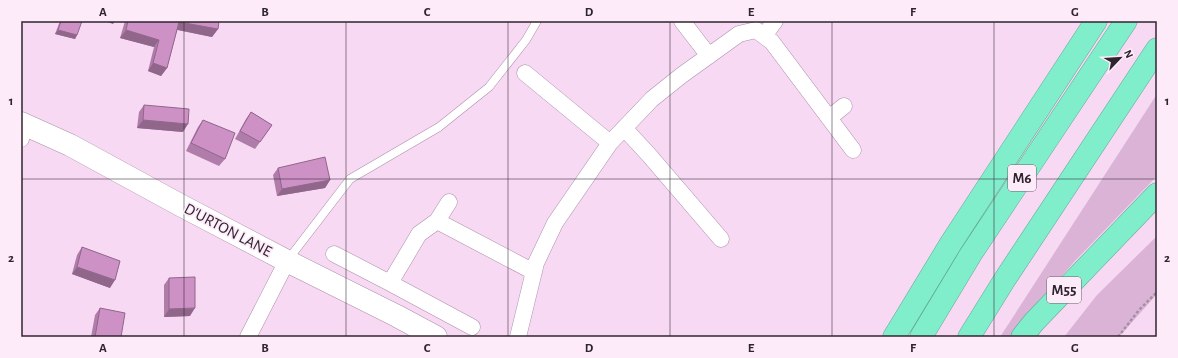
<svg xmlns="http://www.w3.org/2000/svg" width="1178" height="358" viewBox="0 0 1178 358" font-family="'Alegreya Sans',sans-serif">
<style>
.green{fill:#dbb3d6}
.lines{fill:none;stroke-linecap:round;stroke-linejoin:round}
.lane-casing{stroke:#ab90a7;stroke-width:9}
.street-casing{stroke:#ab90a7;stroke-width:17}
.secondary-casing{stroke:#ab90a7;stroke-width:23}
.highway-casing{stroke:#64a894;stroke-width:23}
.path{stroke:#a58fa3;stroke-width:2.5;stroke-dasharray:3 2;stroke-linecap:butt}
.lane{stroke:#fff;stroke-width:8}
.street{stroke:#fff;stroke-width:16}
.secondary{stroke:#fff;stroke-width:22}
.highway{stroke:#80eecb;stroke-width:22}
.wall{fill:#b07daa}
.shaded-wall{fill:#90668b}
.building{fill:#cd91c6;stroke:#90668b}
.grid{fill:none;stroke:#30252f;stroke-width:1;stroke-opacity:0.55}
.labels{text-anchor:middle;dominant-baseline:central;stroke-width:3.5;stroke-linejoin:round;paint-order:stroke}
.shield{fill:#fdebfa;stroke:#6e606c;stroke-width:1}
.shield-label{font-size:15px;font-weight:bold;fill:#30252f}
.street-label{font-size:16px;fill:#30252f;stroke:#fdebfa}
.neatline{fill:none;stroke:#30252f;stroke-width:1.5}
.grid-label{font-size:13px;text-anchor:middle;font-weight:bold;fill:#30252f}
</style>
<rect width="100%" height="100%" fill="#f7d9f3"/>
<!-- green -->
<path class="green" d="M1157,94V176L1074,262L1010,337H1000Z
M1157,236V294L1119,337H1064L1097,295Z"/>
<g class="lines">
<defs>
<path id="lane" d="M287,261L350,179L439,127L489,87L526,40L537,21"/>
<path id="street" d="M682,21L709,56
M764,36L775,21
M525,73L610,143
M829,118L844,106
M624,128L649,155L721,239
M21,139L25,124
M449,202L437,221L534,272
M437,221L419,234L390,283L472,327
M334,254L390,283
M248,337L287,261
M518,337L536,263L555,223L610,143L652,99L682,75L739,34L756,30L772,42L853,150"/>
<path id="secondary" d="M21,123L70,145L182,206L287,261L397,316L436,337"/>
<path id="highway" d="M894,337L951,243L1096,21
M921,337L971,254L1126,21
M969,337L1005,279L1157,49
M1022,337L1034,322L1157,194"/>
</defs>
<!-- lane casing -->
<use href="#lane" class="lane-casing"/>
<!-- street casing -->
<use href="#street" class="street-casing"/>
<!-- secondary casing -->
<use href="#secondary" class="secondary-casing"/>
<!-- highway casing -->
<use href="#highway" class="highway-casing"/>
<!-- path -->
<path class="path" d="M1118,337L1139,310L1157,292"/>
<!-- lane -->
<use href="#lane" class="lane"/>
<!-- street -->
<use href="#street" class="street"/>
<!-- secondary -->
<use href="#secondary" class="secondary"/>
<!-- highway -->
<use href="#highway" class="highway"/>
</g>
<!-- wall -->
<path class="wall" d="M60,21H81L77,35L75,39L55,34Z
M125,21H219L218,29L212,37L177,30L167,68L161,76L148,71L154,47L120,38Z
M144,105L183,132L137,128L139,112Z
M251,112L272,125L255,149L235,139L246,119Z
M203,120L225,159L219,166L186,151L198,127Z
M278,168L330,180L325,188L277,196L273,175Z
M82,247L110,288L72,274L77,255Z
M169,278L190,316L164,317V285Z
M100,308L121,337H91L95,315Z"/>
<!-- shaded-wall -->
<path class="shaded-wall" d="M105,21H115L113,24Z
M179,22L218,29L212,37L174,29Z
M58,30L77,35L75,39L55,34Z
M126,30L159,40L154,47L120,38Z
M153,63L167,68L161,76L148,71Z
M143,120L188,124L183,132L137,128Z
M330,180L325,188L277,196L282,189Z
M77,267L115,280L110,288L72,274Z
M195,308L190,316L164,317L169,309Z"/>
<!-- building -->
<path class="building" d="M61,21H82L77,35L58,30Z
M128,21H219L218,29L179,22L167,68L153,63L159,40L126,30Z
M144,105L189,109L188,124L143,120Z
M251,112L272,125L260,142L240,131Z
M203,120L235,133L225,159L191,143Z
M325,157L330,180L282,189L278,168Z
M82,247L120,261L115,280L77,267Z
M195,277V308L169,309V278Z
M100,308L125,313L121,337H95Z"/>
<!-- grid -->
<path class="grid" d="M184,21V337M346,21V337M508,21V337M670,21V337M832,21V337M994,21V337M21,179H1157"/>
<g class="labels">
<!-- shield labels -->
<g class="shield">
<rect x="1008" y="165" width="28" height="26" rx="3"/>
<rect x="1047" y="277" width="34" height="26" rx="3"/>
</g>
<g class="shield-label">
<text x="1022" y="178">M6</text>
<text x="1064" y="290">M55</text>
</g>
<!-- street labels -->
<g class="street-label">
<text transform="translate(228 230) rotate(28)">D'URTON LANE</text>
</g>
</g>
<!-- border -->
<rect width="1178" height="358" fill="none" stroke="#fdebfa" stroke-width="44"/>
<!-- north arrow -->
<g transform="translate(1120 58) rotate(65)" stroke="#fdebfa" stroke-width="3" paint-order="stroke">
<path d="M0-3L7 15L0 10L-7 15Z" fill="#30252f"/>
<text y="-6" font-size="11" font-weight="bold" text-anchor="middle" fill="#30252f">N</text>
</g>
<rect x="22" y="22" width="1134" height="314" class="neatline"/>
<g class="grid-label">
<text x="103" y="16">A</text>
<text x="265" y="16">B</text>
<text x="427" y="16">C</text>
<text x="589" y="16">D</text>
<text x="751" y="16">E</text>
<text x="913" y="16">F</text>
<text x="1075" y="16">G</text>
<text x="11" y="105">1</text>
<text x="1167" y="105">1</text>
<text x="11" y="262">2</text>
<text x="1167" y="262">2</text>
<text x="103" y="352">A</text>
<text x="265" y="352">B</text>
<text x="427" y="352">C</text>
<text x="589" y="352">D</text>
<text x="751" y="352">E</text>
<text x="913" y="352">F</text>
<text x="1075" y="352">G</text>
</g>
</svg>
